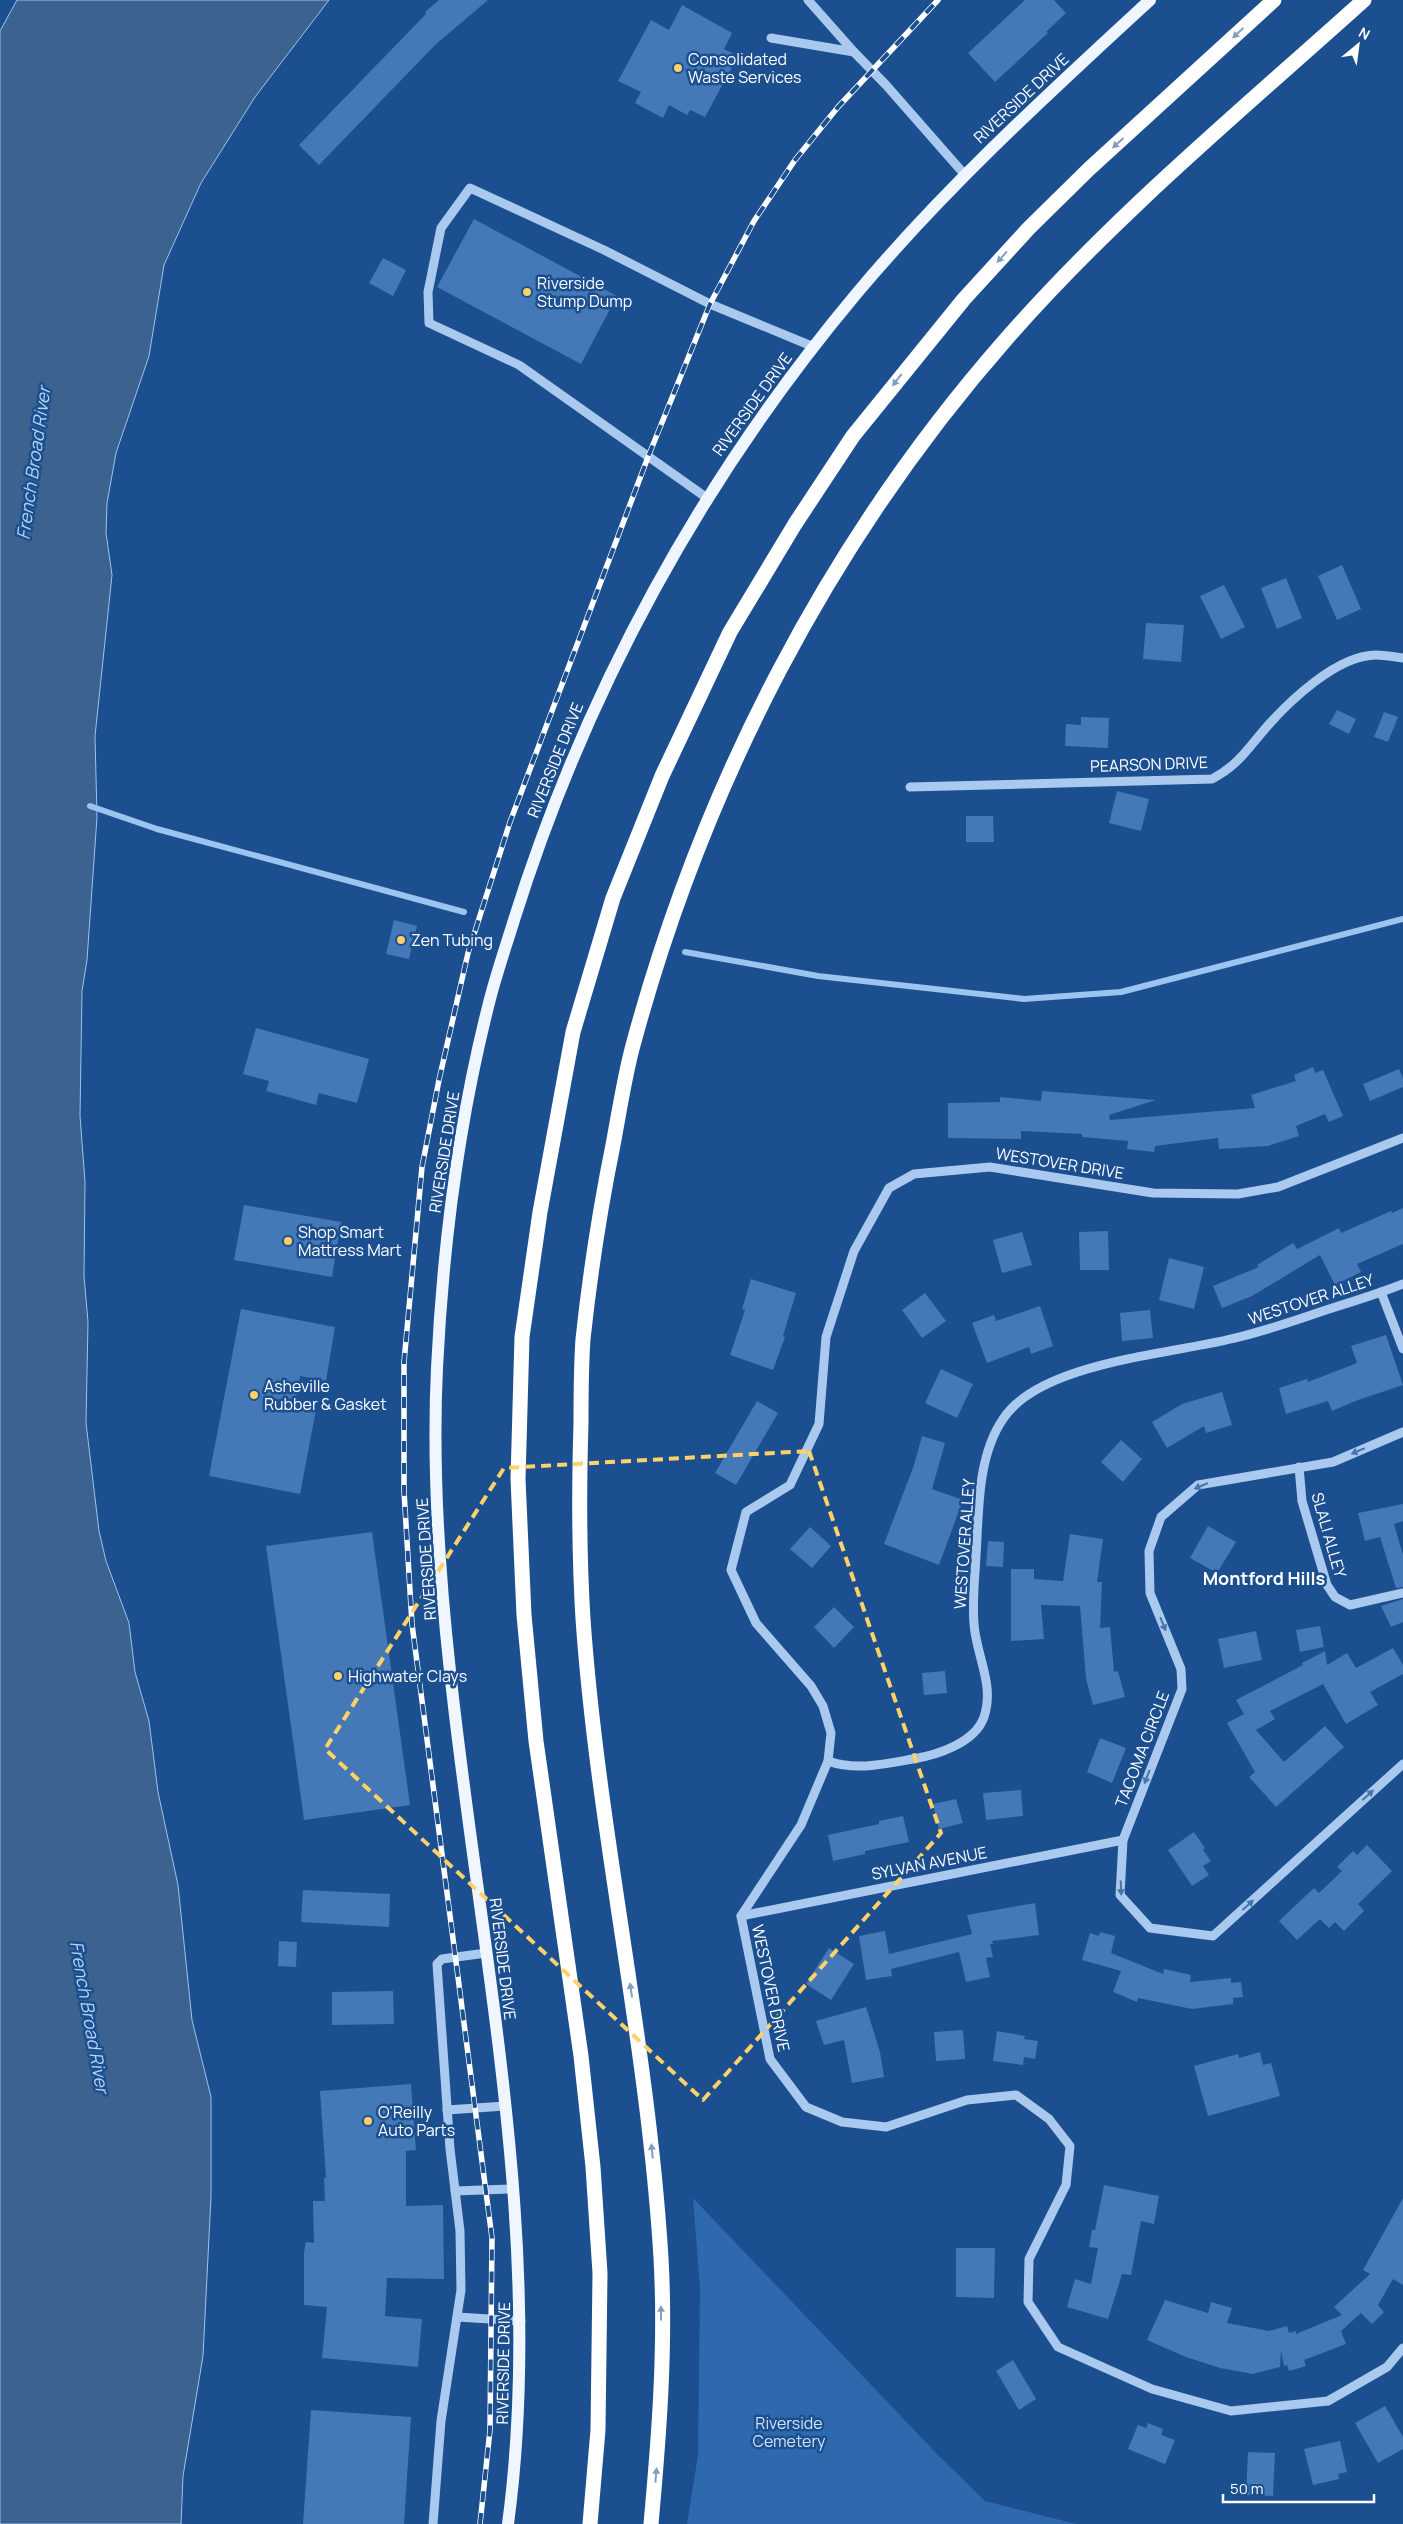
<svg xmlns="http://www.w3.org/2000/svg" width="1403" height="2524" viewBox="0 0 1403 2524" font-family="Manrope,sans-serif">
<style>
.green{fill:#2e69ad}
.water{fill:#3c6290;stroke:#9cc4f0}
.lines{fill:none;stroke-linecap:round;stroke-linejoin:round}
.stream{stroke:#9cc4f0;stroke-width:6}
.building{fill:#4478b7}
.minor{stroke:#a9c9ee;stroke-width:9}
.major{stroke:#f0f6ff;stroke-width:12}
.highway{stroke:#fff;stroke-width:15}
.rail-casing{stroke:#fff;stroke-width:5.5}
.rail{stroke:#1b4f8f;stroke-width:4;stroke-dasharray:11;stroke-linecap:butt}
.oneway{fill:#829ec1}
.oneway2{fill:#4674ac}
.marked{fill:none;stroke:#ffd166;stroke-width:4;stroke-dasharray:10 6;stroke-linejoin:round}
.poi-dot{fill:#ffd166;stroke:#1b4f8f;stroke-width:2}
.labels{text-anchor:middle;stroke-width:5;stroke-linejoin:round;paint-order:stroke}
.poi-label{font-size:16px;fill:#fff;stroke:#1b4f8f;text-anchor:start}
.street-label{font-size:16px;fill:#fff;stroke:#1b4f8f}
.park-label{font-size:16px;fill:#cfe3fa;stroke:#1b4f8f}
.water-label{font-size:18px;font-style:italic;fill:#b5d3f5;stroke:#1b4f8f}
.neighbourhood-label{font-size:18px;font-weight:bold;fill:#fff;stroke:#1b4f8f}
</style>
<rect width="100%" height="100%" fill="#1b4f8f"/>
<path class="green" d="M 693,2198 L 937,2454 L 985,2501 L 1076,2524 L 687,2524 L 698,2455 L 700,2289 Z"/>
<path class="water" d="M 17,0 L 329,0 L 255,97 L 201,183 L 164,265 L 149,356 L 116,453 L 107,503 L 106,533 L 112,575 L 95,736 L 97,817 L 87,960 L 82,991 L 80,1116 L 85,1182 L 84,1276 L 88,1322 L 86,1423 L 99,1531 L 106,1561 L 129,1623 L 135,1672 L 149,1721 L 158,1792 L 178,1885 L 192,2020 L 211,2097 L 211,2197 L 203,2356 L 183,2476 L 181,2524 L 0,2524 L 0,31 Z"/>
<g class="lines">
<g class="stream">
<path d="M 90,806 L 157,829 L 464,912"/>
<path d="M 685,952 L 818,976 L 1024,999 L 1121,992 L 1403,919"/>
</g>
</g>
<g class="building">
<path d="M 439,0 L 488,0 L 435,45 L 319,165 L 299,145 L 426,14 L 425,12 Z"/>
<path d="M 1025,0 L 1054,0 L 1066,13 L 1046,32 L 1048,33 L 995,82 L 968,53 Z"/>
<path d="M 682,5 L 732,33 L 724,49 L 738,56 L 705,117 L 690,110 L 687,115 L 669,105 L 663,118 L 635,103 L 641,92 L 618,81 L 651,20 L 669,30 Z"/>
<path d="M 474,219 L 617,296 L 581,364 L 437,287 Z"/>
<path d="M 383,258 L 406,270 L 393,296 L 369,283 Z"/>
<path d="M 1342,565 L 1361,609 L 1337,620 L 1318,576 Z"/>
<path d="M 1286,578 L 1302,618 L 1277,629 L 1261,588 Z"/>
<path d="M 1224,585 L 1245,627 L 1221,639 L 1200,596 Z"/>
<path d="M 1146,623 L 1184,625 L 1181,662 L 1143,659 Z"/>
<path d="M 1337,710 L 1356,719 L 1349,734 L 1329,724 Z"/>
<path d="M 1384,712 L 1398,717 L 1388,742 L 1374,737 Z"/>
<path d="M 1081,717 L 1109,718 L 1108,748 L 1065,746 L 1066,724 L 1081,725 Z"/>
<path d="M 1117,791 L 1149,799 L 1141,831 L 1109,823 Z"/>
<path d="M 966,816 L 993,816 L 994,842 L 966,842 Z"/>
<path d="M 394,920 L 417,926 L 409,959 L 386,954 Z"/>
<path d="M 256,1028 L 369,1059 L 357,1103 L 319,1093 L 316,1105 L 266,1091 L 269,1081 L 243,1074 Z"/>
<path d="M 1313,1067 L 1315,1073 L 1323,1070 L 1343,1116 L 1329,1122 L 1325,1114 L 1296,1126 L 1299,1136 L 1268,1146 L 1219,1149 L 1218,1138 L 1155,1146 L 1154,1152 L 1127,1149 L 1128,1141 L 1082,1137 L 1082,1134 L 1021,1131 L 1021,1139 L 948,1138 L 948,1103 L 1000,1102 L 1000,1097 L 1041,1101 L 1042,1091 L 1156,1100 L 1109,1115 L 1110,1120 L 1255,1108 L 1251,1095 L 1296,1081 L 1294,1075 Z"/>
<path d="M 1399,1069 L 1403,1079 L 1403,1087 L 1370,1101 L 1363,1084 Z"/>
<path d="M 244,1205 L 341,1222 L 332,1277 L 234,1260 Z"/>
<path d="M 1403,1208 L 1403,1244 L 1357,1264 L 1361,1272 L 1335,1285 L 1320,1255 L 1252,1296 L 1222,1308 L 1213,1286 L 1259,1267 L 1257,1265 L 1293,1243 L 1297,1249 L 1339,1228 L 1341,1233 L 1391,1211 L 1392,1213 Z"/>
<path d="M 1108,1231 L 1109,1270 L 1080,1270 L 1079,1232 Z"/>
<path d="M 1022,1232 L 1032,1265 L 1002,1273 L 993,1240 Z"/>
<path d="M 1169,1258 L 1204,1267 L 1194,1309 L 1159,1300 Z"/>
<path d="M 751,1279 L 796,1293 L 783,1336 L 785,1337 L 773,1370 L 730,1355 L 745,1310 L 742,1309 Z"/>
<path d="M 925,1293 L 946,1321 L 922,1338 L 902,1310 Z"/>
<path d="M 1040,1306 L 1053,1346 L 1031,1354 L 1029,1347 L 987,1363 L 972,1323 L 994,1315 L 996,1321 Z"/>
<path d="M 241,1309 L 335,1327 L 326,1381 L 300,1376 L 295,1407 L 316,1410 L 300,1494 L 209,1476 Z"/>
<path d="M 1150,1310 L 1153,1338 L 1122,1341 L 1120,1313 Z"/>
<path d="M 1386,1335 L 1403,1385 L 1358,1400 L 1332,1411 L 1328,1401 L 1286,1414 L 1279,1388 L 1307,1379 L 1308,1382 L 1357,1363 L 1351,1346 Z"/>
<path d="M 941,1369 L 973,1384 L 957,1418 L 925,1403 Z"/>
<path d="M 1222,1392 L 1232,1425 L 1206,1433 L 1204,1426 L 1167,1448 L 1152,1422 L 1182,1404 Z"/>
<path d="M 757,1401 L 778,1413 L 736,1485 L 715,1473 Z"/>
<path d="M 922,1436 L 945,1443 L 932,1489 L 963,1500 L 939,1565 L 884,1544 L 914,1465 Z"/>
<path d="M 1121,1440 L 1142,1459 L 1123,1482 L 1101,1462 Z"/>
<path d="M 1403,1504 L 1403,1521 L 1394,1524 L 1403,1555 L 1403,1587 L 1396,1588 L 1380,1537 L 1365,1541 L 1358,1513 Z"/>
<path d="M 1208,1526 L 1236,1542 L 1217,1573 L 1190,1558 Z"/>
<path d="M 810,1527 L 831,1546 L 812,1568 L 790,1549 Z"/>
<path d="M 372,1532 L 410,1805 L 304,1820 L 266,1546 Z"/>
<path d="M 1070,1534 L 1103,1539 L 1097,1582 L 1102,1582 L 1100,1628 L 1110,1627 L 1114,1672 L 1118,1671 L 1125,1697 L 1093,1705 L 1086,1679 L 1080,1606 L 1041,1605 L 1044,1639 L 1011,1641 L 1011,1569 L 1034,1569 L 1034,1579 L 1063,1581 Z"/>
<path d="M 988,1541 L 1004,1542 L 1003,1567 L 986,1566 Z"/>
<path d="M 1403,1599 L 1403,1622 L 1391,1627 L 1381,1606 Z"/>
<path d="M 834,1607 L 854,1627 L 834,1648 L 814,1627 Z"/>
<path d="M 1320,1626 L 1324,1647 L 1300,1652 L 1296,1630 Z"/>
<path d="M 1256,1631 L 1262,1660 L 1224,1668 L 1218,1639 Z"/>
<path d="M 1393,1648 L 1403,1665 L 1403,1674 L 1370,1692 L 1378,1705 L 1346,1724 L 1323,1684 L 1270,1711 L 1275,1719 L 1256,1730 L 1284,1762 L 1325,1726 L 1344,1747 L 1276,1807 L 1249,1777 L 1255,1772 L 1227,1723 L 1244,1714 L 1236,1700 L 1303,1665 L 1302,1663 L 1325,1651 L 1327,1665 L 1347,1653 L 1356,1668 Z"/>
<path d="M 945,1671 L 947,1693 L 924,1695 L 922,1673 Z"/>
<path d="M 1100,1738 L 1126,1748 L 1112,1783 L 1087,1772 Z"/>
<path d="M 1021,1790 L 1023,1816 L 986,1820 L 983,1793 Z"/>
<path d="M 956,1799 L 963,1823 L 939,1829 L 933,1804 Z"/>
<path d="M 903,1816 L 909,1842 L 865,1851 L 865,1854 L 833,1861 L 828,1835 L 879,1824 L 879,1821 Z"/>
<path d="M 1194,1832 L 1205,1848 L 1203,1850 L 1211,1861 L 1203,1866 L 1209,1875 L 1192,1886 L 1168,1850 Z"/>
<path d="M 1367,1845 L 1392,1871 L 1358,1904 L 1364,1911 L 1344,1931 L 1335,1922 L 1329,1928 L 1320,1919 L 1297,1940 L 1279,1921 L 1314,1888 L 1319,1893 L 1342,1871 L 1337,1867 L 1353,1851 L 1357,1855 Z"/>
<path d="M 303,1890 L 390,1894 L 389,1927 L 301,1922 Z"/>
<path d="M 1035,1903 L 1039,1935 L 992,1941 L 993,1944 L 990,1944 L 993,1957 L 986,1958 L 990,1977 L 966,1982 L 959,1952 L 891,1969 L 892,1976 L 866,1980 L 859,1936 L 885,1931 L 889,1954 L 972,1934 L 967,1915 Z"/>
<path d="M 1100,1932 L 1115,1936 L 1111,1953 L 1163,1974 L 1164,1969 L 1191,1975 L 1190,1982 L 1231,1978 L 1231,1983 L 1241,1982 L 1243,1997 L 1233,1998 L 1233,2004 L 1192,2009 L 1138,1998 L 1137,2002 L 1113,1992 L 1121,1971 L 1082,1960 L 1090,1933 L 1099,1936 Z"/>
<path d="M 279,1941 L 297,1942 L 296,1967 L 278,1966 Z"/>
<path d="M 829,1948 L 854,1964 L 831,2000 L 806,1984 Z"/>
<path d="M 393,1991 L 394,2024 L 332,2025 L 332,1992 Z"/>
<path d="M 866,2007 L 880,2052 L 884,2077 L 852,2083 L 844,2040 L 824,2045 L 816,2021 Z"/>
<path d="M 963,2030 L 965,2059 L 936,2061 L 934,2032 Z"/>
<path d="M 997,2031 L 1025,2036 L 1024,2039 L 1038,2041 L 1035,2059 L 1024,2057 L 1023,2065 L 993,2061 Z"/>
<path d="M 1260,2052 L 1263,2065 L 1271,2063 L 1280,2096 L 1208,2116 L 1194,2066 L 1238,2054 L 1239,2058 Z"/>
<path d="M 411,2084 L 416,2150 L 406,2151 L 406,2206 L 443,2205 L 444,2279 L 387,2278 L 385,2316 L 422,2319 L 418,2367 L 322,2358 L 327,2307 L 304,2305 L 304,2252 L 306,2242 L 314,2243 L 313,2201 L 325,2201 L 324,2178 L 326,2178 L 320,2091 Z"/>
<path d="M 1104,2185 L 1159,2196 L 1154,2224 L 1141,2221 L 1131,2275 L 1122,2274 L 1108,2319 L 1067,2307 L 1075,2279 L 1091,2284 L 1098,2248 L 1089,2247 L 1092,2230 L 1095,2230 Z"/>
<path d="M 1403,2198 L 1403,2285 L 1393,2279 L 1378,2305 L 1384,2312 L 1372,2324 L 1361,2313 L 1341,2331 L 1346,2344 L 1304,2360 L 1306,2366 L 1289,2371 L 1287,2365 L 1284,2366 L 1281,2351 L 1280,2367 L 1253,2374 L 1220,2368 L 1186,2357 L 1147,2340 L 1165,2300 L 1208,2313 L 1211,2302 L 1232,2308 L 1227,2323 L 1269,2331 L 1287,2326 L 1289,2333 L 1296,2331 L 1296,2334 L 1342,2315 L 1334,2307 L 1370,2274 L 1363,2270 Z"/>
<path d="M 956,2248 L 995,2248 L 994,2298 L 956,2297 Z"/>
<path d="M 1013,2360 L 1036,2399 L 1019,2410 L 996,2371 Z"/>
<path d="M 1385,2406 L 1403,2437 L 1403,2449 L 1378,2463 L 1355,2423 Z"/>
<path d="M 311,2410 L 411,2417 L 404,2524 L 303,2524 Z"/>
<path d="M 1148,2423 L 1163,2429 L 1161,2435 L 1175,2440 L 1165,2464 L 1128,2449 L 1138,2425 L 1146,2428 Z"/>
<path d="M 1340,2441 L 1347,2472 L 1338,2474 L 1339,2479 L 1313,2485 L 1304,2449 Z"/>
<path d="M 1248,2452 L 1275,2453 L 1273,2496 L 1246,2495 Z"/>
</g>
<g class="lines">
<g class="minor">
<path d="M 808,0 L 854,52"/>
<path d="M 771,38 L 854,52 L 886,85 L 965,175"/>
<path d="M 707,498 L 519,365 L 429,323 L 428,292 L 441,228 L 470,188 L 604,250 L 710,304 L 814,347"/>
<path d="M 910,787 L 1212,779 C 1237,766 1247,750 1264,730 C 1288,702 1337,655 1376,655 C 1385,655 1394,657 1403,658"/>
<path d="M 1403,1138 L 1278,1187 L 1238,1194 L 1153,1193 L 990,1167 L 914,1174 L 889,1188 L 854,1251 L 826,1337 L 819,1424 L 790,1485 L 746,1512 L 731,1570 L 756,1623 L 811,1686 L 823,1706 L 831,1733 L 828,1761 L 801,1825 L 741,1916 L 770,2059 L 806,2107 L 842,2122 L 886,2127 L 967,2100 L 1016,2095 L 1049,2119 L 1070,2146 L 1066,2185 L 1029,2259 L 1028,2302 L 1058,2347 L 1152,2389 L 1231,2411 L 1328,2401 L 1387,2367 L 1403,2348"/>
<path d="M 1381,1292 L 1403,1349"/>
<path d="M 1403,1432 L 1333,1462 L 1198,1485 L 1161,1517 L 1149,1551 L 1150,1593 L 1181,1669 L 1182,1689 L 1123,1840 L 1120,1895 L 1150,1928 L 1213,1936 L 1403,1764"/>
<path d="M 1299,1467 L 1302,1501 L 1327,1585 L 1335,1597 L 1350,1605 L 1403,1593"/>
<path d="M 828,1761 C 855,1771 885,1764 913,1759 C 937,1755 975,1743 984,1717 C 995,1685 976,1655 974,1624 C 972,1601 975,1578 976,1555 C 979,1511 977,1457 1003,1419 C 1041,1361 1176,1354 1239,1337 C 1268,1330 1297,1320 1326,1310 C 1352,1302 1378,1294 1403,1284"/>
<path d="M 741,1916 L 1123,1840"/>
<path d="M 447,2110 L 505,2106"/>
<path d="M 455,2191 L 512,2189"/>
<path d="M 457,2317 L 521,2321"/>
<path d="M 433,2524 L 441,2421 L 461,2290 L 460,2231 L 450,2149 L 437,1964 L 442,1959 L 486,1953"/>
</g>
<path class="major" d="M 508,2524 C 546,2240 480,1953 450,1671 C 439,1571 432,1469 437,1368 C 443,1244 459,1119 490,999 C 497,972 506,946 514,920 C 586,690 702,478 857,293 C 946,187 1048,94 1150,0"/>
<g class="highway">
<path d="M 590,2524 L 598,2430 L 600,2273 L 593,2167 L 581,2056 L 536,1741 L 524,1615 L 518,1479 L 522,1337 L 540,1212 L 573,1032 L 613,898 L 662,776 L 730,632 L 795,524 L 853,436 L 964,299 L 1029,228 L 1089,169 L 1274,0"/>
<path d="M 651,2524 C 659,2436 666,2347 661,2258 C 648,2043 598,1833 583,1619 C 579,1554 579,1488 581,1423 C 581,1395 581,1367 583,1339 C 590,1274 600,1209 613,1145 C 619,1113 624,1080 632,1049 C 702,787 829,540 1008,337 C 1116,214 1243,109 1364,0"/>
</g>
<g class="rail-casing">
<path id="rail" d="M 480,2524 L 490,2430 L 492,2238 L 412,1624 L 404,1491 L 404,1362 L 422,1167 L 439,1080 L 468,953 L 510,822 L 648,457 L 710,304 L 754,221 L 795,160 L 838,107 L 938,0"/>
</g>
<use href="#rail" class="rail"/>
</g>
<defs><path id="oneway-solid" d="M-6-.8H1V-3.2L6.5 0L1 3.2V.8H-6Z" transform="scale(1.25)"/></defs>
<g class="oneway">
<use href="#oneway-solid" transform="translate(1238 33) rotate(137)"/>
<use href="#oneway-solid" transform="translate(1118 143) rotate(138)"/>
<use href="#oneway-solid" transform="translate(1002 257) rotate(132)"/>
<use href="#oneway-solid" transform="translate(897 380) rotate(128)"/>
<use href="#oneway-solid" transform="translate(631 1990) rotate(-98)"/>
<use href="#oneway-solid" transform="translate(652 2151) rotate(-96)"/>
<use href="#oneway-solid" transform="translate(661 2313) rotate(-90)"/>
<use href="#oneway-solid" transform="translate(656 2475) rotate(-85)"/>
</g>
<g class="oneway2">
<use href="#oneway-solid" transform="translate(1358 1451) rotate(157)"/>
<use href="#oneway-solid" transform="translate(1201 1486) rotate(157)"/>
<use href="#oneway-solid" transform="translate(1163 1624) rotate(68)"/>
<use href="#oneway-solid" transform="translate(1147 1777) rotate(111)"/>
<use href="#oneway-solid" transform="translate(1368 1795) rotate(-42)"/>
<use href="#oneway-solid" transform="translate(1121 1888) rotate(88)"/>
<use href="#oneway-solid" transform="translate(1248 1905) rotate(-42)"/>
</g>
<path class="marked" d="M 809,1451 L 941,1833 L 703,2100 L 325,1749 L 504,1468 Z"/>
<g class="poi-dot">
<circle cx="678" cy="68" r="5"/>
<circle cx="527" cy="292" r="5"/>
<circle cx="401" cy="940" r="5"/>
<circle cx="288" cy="1241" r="5"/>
<circle cx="254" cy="1395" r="5"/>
<circle cx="338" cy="1676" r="5"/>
<circle cx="368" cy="2121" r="5"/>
</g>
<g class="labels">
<g class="poi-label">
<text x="688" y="65">Consolidated<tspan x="688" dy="18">Waste Services</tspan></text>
<text x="537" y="289">Riverside<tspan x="537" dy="18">Stump Dump</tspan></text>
<text x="411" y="946">Zen Tubing</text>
<text x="298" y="1238">Shop Smart<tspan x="298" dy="18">Mattress Mart</tspan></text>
<text x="264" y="1392">Asheville<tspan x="264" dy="18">Rubber &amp; Gasket</tspan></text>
<text x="348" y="1682">Highwater Clays</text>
<text x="378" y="2118">O'Reilly<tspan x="378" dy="18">Auto Parts</tspan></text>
</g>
<g class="street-label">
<text transform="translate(1021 98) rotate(-43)" y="6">RIVERSIDE DRIVE</text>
<text transform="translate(752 404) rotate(-54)" y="6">RIVERSIDE DRIVE</text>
<text transform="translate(555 760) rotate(-68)" y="6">RIVERSIDE DRIVE</text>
<text transform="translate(1149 764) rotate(-2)" y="6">PEARSON DRIVE</text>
<text transform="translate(444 1152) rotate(-81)" y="6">RIVERSIDE DRIVE</text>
<text transform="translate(1060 1163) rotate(9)" y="6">WESTOVER DRIVE</text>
<text transform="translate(1311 1299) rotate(-18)" y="6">WESTOVER ALLEY</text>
<text transform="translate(1329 1535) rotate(74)" y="6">SLALI ALLEY</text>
<text transform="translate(964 1544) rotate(-86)" y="6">WESTOVER ALLEY</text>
<text transform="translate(426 1559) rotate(-94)" y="6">RIVERSIDE DRIVE</text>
<text transform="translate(1142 1749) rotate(-69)" y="6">TACOMA CIRCLE</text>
<text transform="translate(929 1863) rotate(-11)" y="6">SYLVAN AVENUE</text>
<text transform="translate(503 1959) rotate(83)" y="6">RIVERSIDE DRIVE</text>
<text transform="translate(771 1988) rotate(78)" y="6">WESTOVER DRIVE</text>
<text transform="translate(503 2363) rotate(-89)" y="6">RIVERSIDE DRIVE</text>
</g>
<g class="park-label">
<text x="789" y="2429">Riverside<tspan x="789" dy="18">Cemetery</tspan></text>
</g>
<g class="water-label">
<text transform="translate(34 463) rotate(-82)" y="6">French Broad River</text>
<text transform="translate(89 2017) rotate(80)" y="6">French Broad River</text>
</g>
<g class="neighbourhood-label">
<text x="1264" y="1585">Montford Hills</text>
</g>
</g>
<g transform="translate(1358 45) rotate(29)" stroke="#1b4f8f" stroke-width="4" paint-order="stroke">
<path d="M0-4L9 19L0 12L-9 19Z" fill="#ffffff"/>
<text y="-8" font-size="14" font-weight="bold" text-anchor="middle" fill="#ffffff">N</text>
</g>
<path d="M1223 2494v8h151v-8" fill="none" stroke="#ffffff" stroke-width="2.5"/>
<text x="1230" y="2494" font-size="15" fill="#ffffff" stroke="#1b4f8f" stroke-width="4" paint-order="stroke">50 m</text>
</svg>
